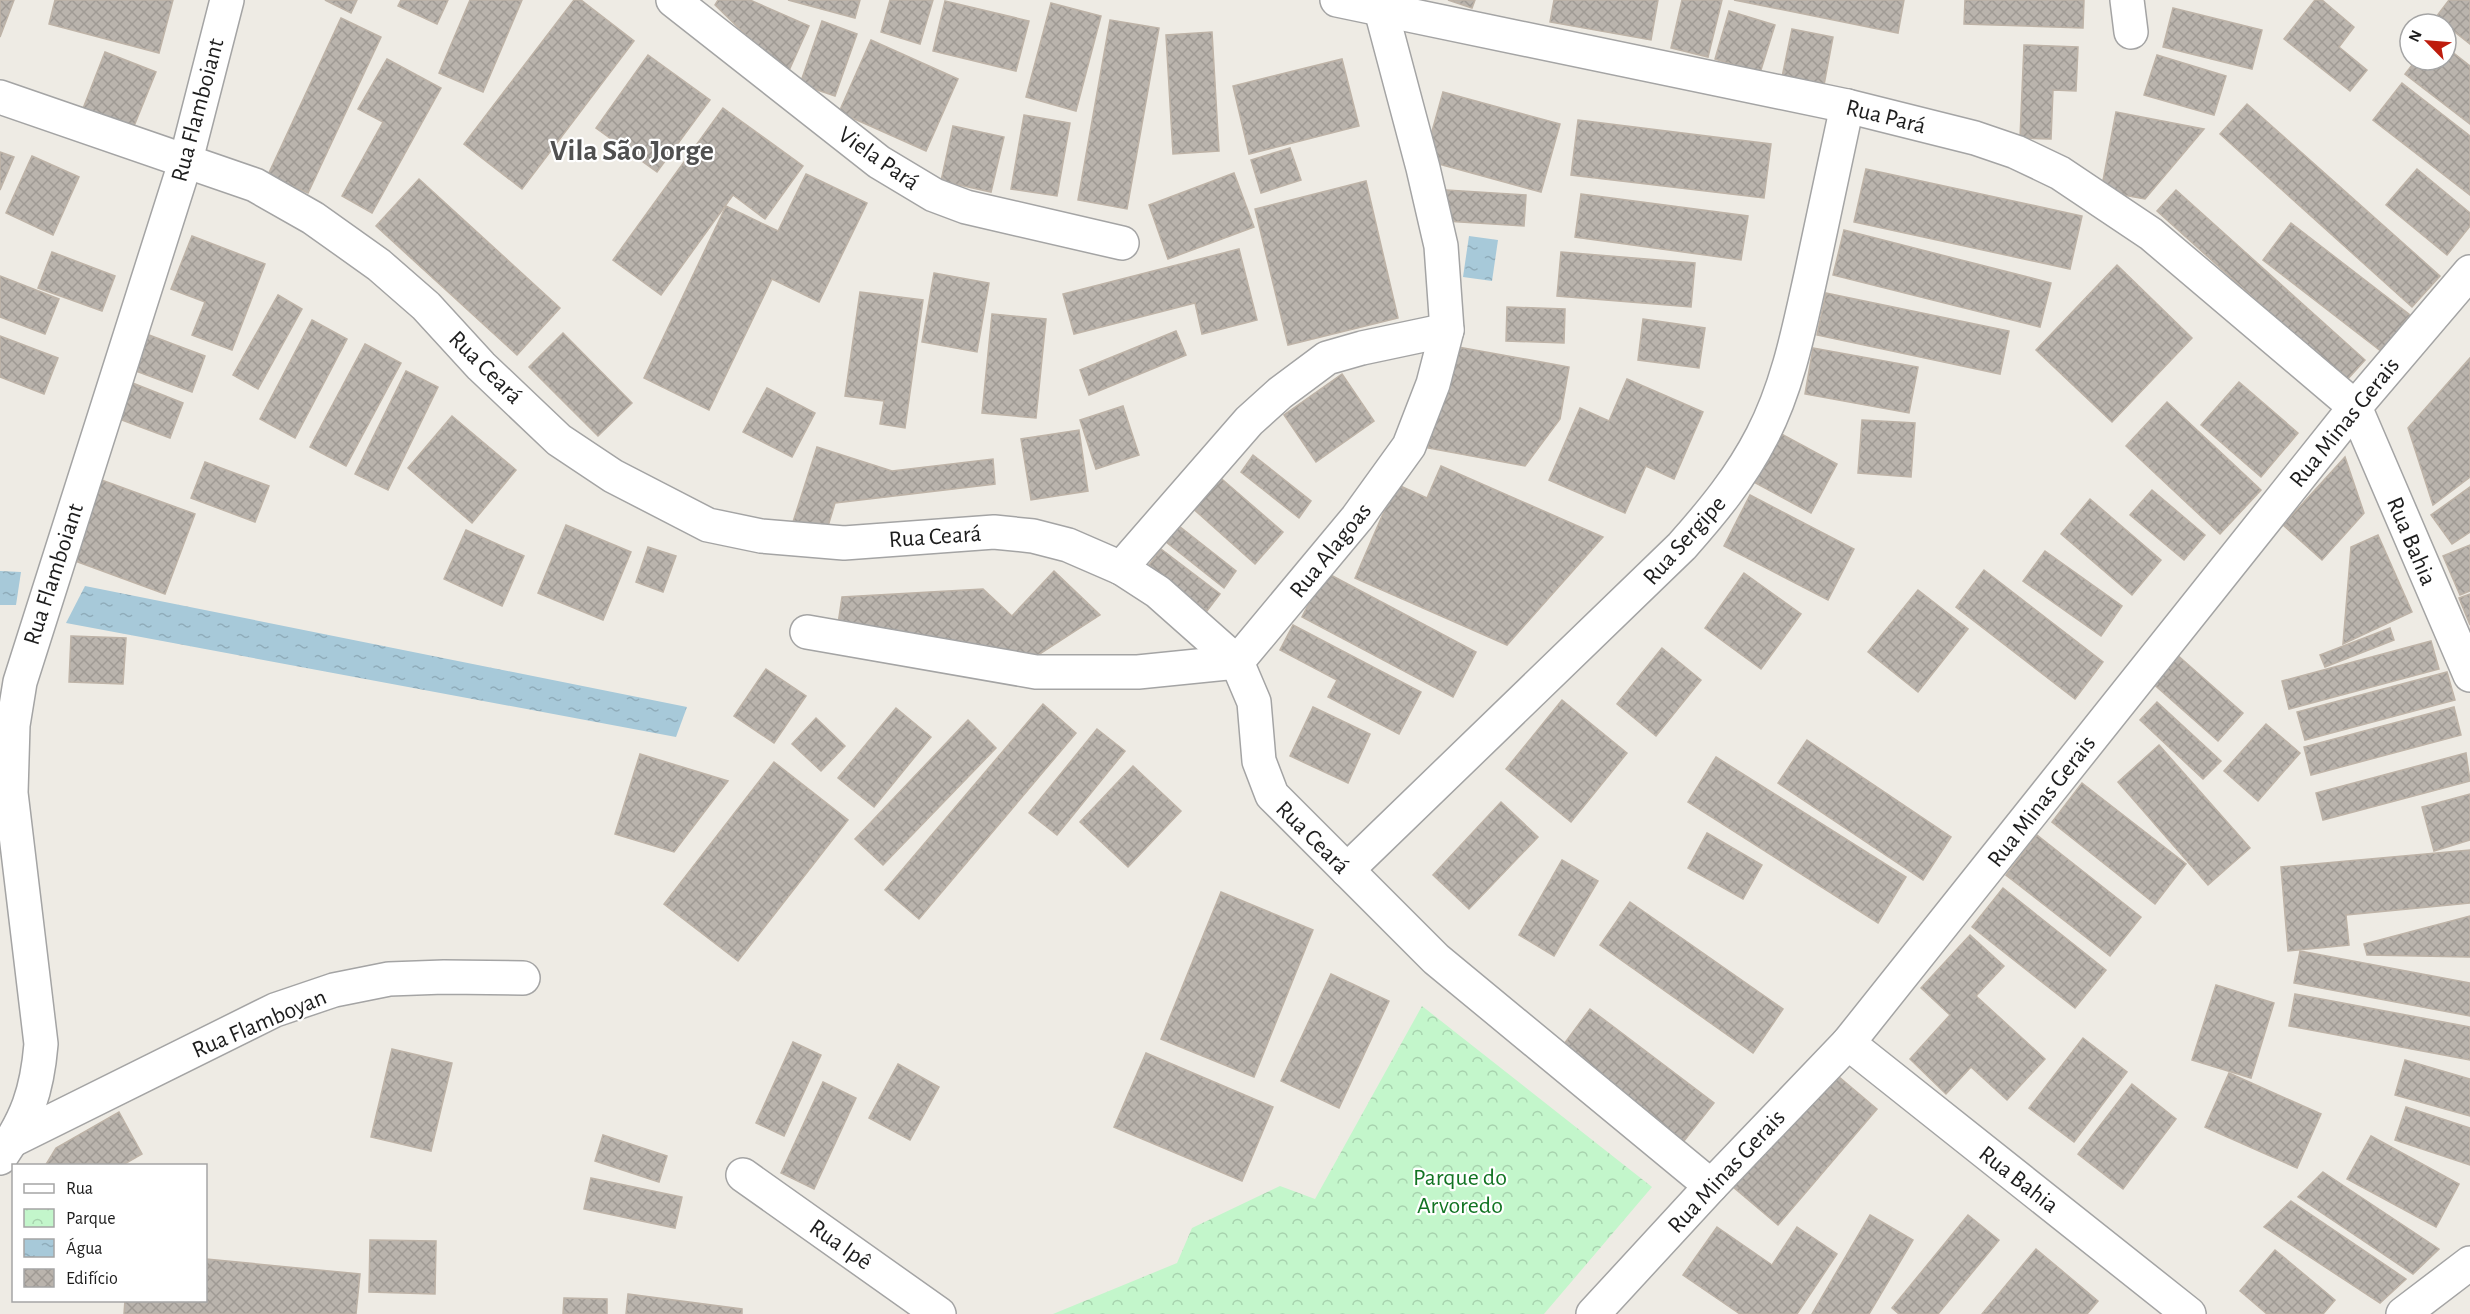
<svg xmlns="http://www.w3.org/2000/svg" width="2470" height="1314" viewBox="0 0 2470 1314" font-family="'Alegreya Sans',sans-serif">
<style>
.park{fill:url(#park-crowns)}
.water{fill:url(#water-ripples)}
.building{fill:url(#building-cross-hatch);stroke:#beb3a7;stroke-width:1.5}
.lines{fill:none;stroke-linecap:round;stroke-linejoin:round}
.minor-casing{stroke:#a4a4a4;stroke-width:36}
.minor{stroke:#fff;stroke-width:33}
.labels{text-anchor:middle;stroke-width:4.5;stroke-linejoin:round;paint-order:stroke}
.street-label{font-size:24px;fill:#1d1d1d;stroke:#fff}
.park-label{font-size:24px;fill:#127423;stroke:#fff}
.district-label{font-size:30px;font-weight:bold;fill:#505050;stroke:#fff}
</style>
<defs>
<pattern id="park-crowns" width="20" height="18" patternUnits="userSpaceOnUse" patternTransform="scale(1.5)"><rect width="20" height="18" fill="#c3f6cb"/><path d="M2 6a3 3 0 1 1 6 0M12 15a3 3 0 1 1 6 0" fill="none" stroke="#a7d2ae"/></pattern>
<pattern id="water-ripples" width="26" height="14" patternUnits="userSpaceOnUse" patternTransform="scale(1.5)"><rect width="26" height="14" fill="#a7c9d9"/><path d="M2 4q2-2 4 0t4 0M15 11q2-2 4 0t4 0" fill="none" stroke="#8facba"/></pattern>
<pattern id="building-cross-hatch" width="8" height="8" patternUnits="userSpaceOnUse" patternTransform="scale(1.5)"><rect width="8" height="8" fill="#bab4ad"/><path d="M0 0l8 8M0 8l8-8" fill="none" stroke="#9f9a94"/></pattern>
</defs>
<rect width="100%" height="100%" fill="#eeebe4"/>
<path class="park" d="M 1422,1006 L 1652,1187 L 1544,1314 L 1053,1314 L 1177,1263 L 1192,1228 L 1280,1186 L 1315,1199 Z"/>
<g class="water">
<path d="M 1469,236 L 1498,240 L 1492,281 L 1463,277 Z"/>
<path d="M 0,571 L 21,572 L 16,605 L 0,605 Z"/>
<path d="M 85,586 L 687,707 L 676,737 L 66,623 Z"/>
</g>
<g class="building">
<path d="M 0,0 L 14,0 L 0,37 Z"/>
<path d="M 55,0 L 173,0 L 159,53 L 49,24 Z"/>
<path d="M 325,0 L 357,0 L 351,13 Z"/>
<path d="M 401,0 L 448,0 L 437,24 L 398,6 Z"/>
<path d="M 470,0 L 522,0 L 483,92 L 439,73 Z"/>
<path d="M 574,0 L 581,0 L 634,41 L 522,189 L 464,144 Z"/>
<path d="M 718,0 L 750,0 L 809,26 L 787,75 L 715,5 Z"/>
<path d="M 788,0 L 860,0 L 855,18 Z"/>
<path d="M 890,0 L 933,0 L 920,44 L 881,32 Z"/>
<path d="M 1448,0 L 1475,0 L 1472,8 Z"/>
<path d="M 1554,0 L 1658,0 L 1651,40 L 1550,22 Z"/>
<path d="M 1682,0 L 1722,0 L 1708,57 L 1671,48 Z"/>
<path d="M 1734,0 L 1904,0 L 1898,33 Z"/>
<path d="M 1965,0 L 2084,0 L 2083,28 L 1964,24 Z"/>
<path d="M 2315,0 L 2322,0 L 2354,27 L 2339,47 L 2367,70 L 2350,91 L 2284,39 Z"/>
<path d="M 2449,0 L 2470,0 L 2470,44 L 2436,17 Z"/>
<path d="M 945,1 L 1029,21 L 1016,71 L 933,51 Z"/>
<path d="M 1051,3 L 1101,16 L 1076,111 L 1026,97 Z"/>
<path d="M 2173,8 L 2262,30 L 2252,69 L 2163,47 Z"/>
<path d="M 1729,11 L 1775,25 L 1760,73 L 1715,59 Z"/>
<path d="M 341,18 L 381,37 L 308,193 L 268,175 Z"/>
<path d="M 1110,20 L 1159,28 L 1127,209 L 1078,200 Z"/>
<path d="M 822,21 L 857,34 L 835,96 L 800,84 Z"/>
<path d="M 1792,29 L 1833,37 L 1824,85 L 1782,77 Z"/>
<path d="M 1212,32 L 1219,151 L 1173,154 L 1166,35 Z"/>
<path d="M 871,40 L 958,79 L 926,151 L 839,112 Z"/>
<path d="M 2024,45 L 2078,47 L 2076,91 L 2053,90 L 2051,139 L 2020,138 Z"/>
<path d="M 2446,47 L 2470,66 L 2470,124 L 2405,74 L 2416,60 L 2446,60 Z"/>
<path d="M 105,52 L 156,72 L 132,131 L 82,111 Z"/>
<path d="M 648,55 L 710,100 L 657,172 L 596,128 Z"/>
<path d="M 2157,55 L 2226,76 L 2214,115 L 2144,95 Z"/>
<path d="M 387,59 L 441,88 L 372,213 L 342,196 L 383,122 L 358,109 Z"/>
<path d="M 1342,59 L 1359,126 L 1249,154 L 1233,86 Z"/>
<path d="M 2402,83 L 2470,136 L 2470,195 L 2373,120 Z"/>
<path d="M 1443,92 L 1560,124 L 1541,192 L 1424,160 Z"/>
<path d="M 2247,104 L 2440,276 L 2412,307 L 2220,134 Z"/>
<path d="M 723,108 L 803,166 L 765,219 L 733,195 L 661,295 L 613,260 Z"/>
<path d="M 2116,112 L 2204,129 L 2145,199 L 2101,191 Z"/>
<path d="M 1024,115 L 1070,123 L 1057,196 L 1011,189 Z"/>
<path d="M 1578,120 L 1771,144 L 1764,198 L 1571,175 Z"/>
<path d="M 953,126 L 1004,137 L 991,192 L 941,181 Z"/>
<path d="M 1290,148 L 1301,180 L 1261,193 L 1251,160 Z"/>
<path d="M 0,152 L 14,157 L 0,190 Z"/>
<path d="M 32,156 L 79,177 L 53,235 L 6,213 Z"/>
<path d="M 1866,169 L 2082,216 L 2070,269 L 1854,222 Z"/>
<path d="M 2417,169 L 2470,213 L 2470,226 L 2447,255 L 2386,205 Z"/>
<path d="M 1234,173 L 1254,227 L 1168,259 L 1149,205 Z"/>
<path d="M 806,174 L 867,203 L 819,302 L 772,279 L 709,410 L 644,378 L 726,206 L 778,231 Z"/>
<path d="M 419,179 L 560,308 L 517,355 L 376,226 Z"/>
<path d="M 1366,181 L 1398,318 L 1288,345 L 1255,209 Z"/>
<path d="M 1446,190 L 1526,195 L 1524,226 L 1445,221 Z"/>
<path d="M 2176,190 L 2365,360 L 2346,381 L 2157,211 Z"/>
<path d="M 1581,194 L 1748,216 L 1741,260 L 1575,237 Z"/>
<path d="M 2291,223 L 2410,315 L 2382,352 L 2263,260 Z"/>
<path d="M 1844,230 L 2051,283 L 2040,327 L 1833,275 Z"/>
<path d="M 192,236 L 265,264 L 232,350 L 192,335 L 205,302 L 171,289 Z"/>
<path d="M 1239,249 L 1257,320 L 1202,334 L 1195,303 L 1074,334 L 1063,294 Z"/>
<path d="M 52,252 L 115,276 L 102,311 L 38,288 Z"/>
<path d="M 1561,252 L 1695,263 L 1691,307 L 1557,296 Z"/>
<path d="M 2117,265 L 2192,338 L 2112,422 L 2036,350 Z"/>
<path d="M 934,273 L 989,283 L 977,352 L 922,342 Z"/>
<path d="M 0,276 L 59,299 L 45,334 L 0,317 Z"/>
<path d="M 860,292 L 923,300 L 905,428 L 880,424 L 884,401 L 845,396 Z"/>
<path d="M 1826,293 L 2009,331 L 2000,374 L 1817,335 Z"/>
<path d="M 278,295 L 302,309 L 258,389 L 233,375 Z"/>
<path d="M 1507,307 L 1565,309 L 1564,343 L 1506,341 Z"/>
<path d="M 992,314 L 1046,319 L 1036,418 L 982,413 Z"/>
<path d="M 1643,319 L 1705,328 L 1699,368 L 1638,360 Z"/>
<path d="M 312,320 L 347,339 L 295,438 L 260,419 Z"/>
<path d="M 1176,331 L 1186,355 L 1089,395 L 1080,370 Z"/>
<path d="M 141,332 L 205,356 L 192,392 L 128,368 Z"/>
<path d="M 563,333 L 632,403 L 598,436 L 529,367 Z"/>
<path d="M 0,336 L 58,358 L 44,394 L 0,377 Z"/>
<path d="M 365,344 L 401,363 L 346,466 L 310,447 Z"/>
<path d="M 1447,345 L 1569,367 L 1560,419 L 1525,466 L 1428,448 Z"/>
<path d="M 1813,348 L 1918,367 L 1909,413 L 1805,394 Z"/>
<path d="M 2470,358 L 2470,477 L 2433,505 L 2408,428 Z"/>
<path d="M 406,371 L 438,387 L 388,490 L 355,474 Z"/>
<path d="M 1342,374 L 1374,421 L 1316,462 L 1284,415 Z"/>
<path d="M 120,378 L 183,403 L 170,438 L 106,414 Z"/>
<path d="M 1627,379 L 1703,412 L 1674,479 L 1646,466 L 1625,513 L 1549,480 L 1580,408 L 1609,421 Z"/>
<path d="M 2239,382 L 2298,433 L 2261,477 L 2201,425 Z"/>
<path d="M 767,388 L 815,413 L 792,457 L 743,432 Z"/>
<path d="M 2167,402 L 2261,490 L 2220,534 L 2126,446 Z"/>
<path d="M 1123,406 L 1139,455 L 1096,469 L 1080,420 Z"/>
<path d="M 452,416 L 516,470 L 472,523 L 408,468 Z"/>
<path d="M 1862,420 L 1915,423 L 1911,477 L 1858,473 Z"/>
<path d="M 1079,430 L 1088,491 L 1031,500 L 1021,439 Z"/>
<path d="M 1776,431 L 1837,464 L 1811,513 L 1750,480 Z"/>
<path d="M 817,447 L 892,471 L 993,459 L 995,484 L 835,503 L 825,536 L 792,525 Z"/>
<path d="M 1253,455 L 1311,501 L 1299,518 L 1241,472 Z"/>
<path d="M 2345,457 L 2364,513 L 2322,560 L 2283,525 Z"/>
<path d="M 205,462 L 269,486 L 255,522 L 191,498 Z"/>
<path d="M 1441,466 L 1603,537 L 1507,645 L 1355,578 L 1396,484 L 1427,498 Z"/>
<path d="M 1216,474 L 1283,532 L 1255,564 L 1189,505 Z"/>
<path d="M 96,478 L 195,514 L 165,594 L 67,558 Z"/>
<path d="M 2470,487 L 2470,532 L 2452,544 L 2431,515 Z"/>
<path d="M 2152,490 L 2205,535 L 2184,560 L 2130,515 Z"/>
<path d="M 1750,495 L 1854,549 L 1828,600 L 1724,546 Z"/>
<path d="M 2090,499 L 2161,560 L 2132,595 L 2061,534 Z"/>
<path d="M 566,525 L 631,552 L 603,620 L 538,593 Z"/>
<path d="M 1179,526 L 1236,571 L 1224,588 L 1166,542 Z"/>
<path d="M 466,530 L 524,556 L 502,606 L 444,579 Z"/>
<path d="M 2378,535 L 2412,612 L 2343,644 L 2351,547 Z"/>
<path d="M 2470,545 L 2470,591 L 2460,595 L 2443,556 Z"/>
<path d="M 648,547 L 676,556 L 663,592 L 636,582 Z"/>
<path d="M 1161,549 L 1220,594 L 1207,611 L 1149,565 Z"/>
<path d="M 2045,551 L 2122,606 L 2101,636 L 2023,581 Z"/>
<path d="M 1984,570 L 2103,662 L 2075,699 L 1956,607 Z"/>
<path d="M 1054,571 L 1100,615 L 1032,659 L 838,624 L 842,597 L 983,589 L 1012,616 Z"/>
<path d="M 1325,572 L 1476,652 L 1453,697 L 1302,617 Z"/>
<path d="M 1744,573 L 1801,614 L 1761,669 L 1705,628 Z"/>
<path d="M 1918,590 L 1968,629 L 1918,692 L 1868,652 Z"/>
<path d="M 2470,594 L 2470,625 L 2459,598 Z"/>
<path d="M 1293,625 L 1421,692 L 1399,734 L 1328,697 L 1337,680 L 1280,650 Z"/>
<path d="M 2390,628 L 2394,640 L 2325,667 L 2320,655 Z"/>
<path d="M 71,636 L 126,638 L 123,684 L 69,682 Z"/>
<path d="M 2431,641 L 2439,669 L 2289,709 L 2282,681 Z"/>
<path d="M 1662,648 L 1701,680 L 1656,736 L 1617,704 Z"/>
<path d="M 2175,653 L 2243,713 L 2218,741 L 2150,681 Z"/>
<path d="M 766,669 L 806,696 L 774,743 L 734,716 Z"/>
<path d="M 2447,672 L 2455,700 L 2305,740 L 2297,712 Z"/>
<path d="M 1562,700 L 1627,753 L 1571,822 L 1506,769 Z"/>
<path d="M 2157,702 L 2221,761 L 2203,779 L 2140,720 Z"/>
<path d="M 1043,704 L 1076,733 L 919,919 L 885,890 Z"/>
<path d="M 1313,707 L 1370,734 L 1348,783 L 1290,756 Z"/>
<path d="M 2454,707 L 2461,735 L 2311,775 L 2304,747 Z"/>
<path d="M 896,708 L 931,737 L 874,807 L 838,778 Z"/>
<path d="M 816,718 L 845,746 L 821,771 L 792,744 Z"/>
<path d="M 968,720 L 996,748 L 883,865 L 855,839 Z"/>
<path d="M 2266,724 L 2300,753 L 2258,801 L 2224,771 Z"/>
<path d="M 1097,729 L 1125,751 L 1057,835 L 1029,813 Z"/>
<path d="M 1807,740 L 1951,837 L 1923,880 L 1778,783 Z"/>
<path d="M 2159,745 L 2250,848 L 2208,885 L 2118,782 Z"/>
<path d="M 2466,753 L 2470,781 L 2323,820 L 2316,793 Z"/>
<path d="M 640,754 L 728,781 L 674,852 L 615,834 Z"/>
<path d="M 1716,757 L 1906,877 L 1878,923 L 1688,802 Z"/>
<path d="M 774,762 L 848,820 L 738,961 L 664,904 Z"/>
<path d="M 1133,766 L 1181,811 L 1128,867 L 1080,822 Z"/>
<path d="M 2082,783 L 2186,864 L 2155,904 L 2052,822 Z"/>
<path d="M 2470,794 L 2470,840 L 2434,851 L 2422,807 Z"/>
<path d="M 1501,802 L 1538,837 L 1469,909 L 1433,875 Z"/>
<path d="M 1707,833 L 1762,865 L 1743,899 L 1688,868 Z"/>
<path d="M 2037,835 L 2141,917 L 2110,956 L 2006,875 Z"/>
<path d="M 2470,850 L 2470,903 L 2346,915 L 2349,945 L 2288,951 L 2281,867 Z"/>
<path d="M 1562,860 L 1598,881 L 1554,956 L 1519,935 Z"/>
<path d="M 2003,888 L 2106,970 L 2075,1008 L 1972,927 Z"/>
<path d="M 1221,892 L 1313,930 L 1254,1077 L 1161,1039 Z"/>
<path d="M 1630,902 L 1783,1009 L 1753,1053 L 1600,945 Z"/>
<path d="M 2470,916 L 2470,957 L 2367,955 L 2364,944 Z"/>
<path d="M 1970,935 L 2004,966 L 1976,996 L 2045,1059 L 2007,1100 L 1971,1067 L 1946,1094 L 1910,1059 L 1950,1015 L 1921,988 Z"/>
<path d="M 2300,951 L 2470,983 L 2470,1016 L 2294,983 Z"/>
<path d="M 1331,974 L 1389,1001 L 1339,1108 L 1281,1081 Z"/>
<path d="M 2216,985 L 2274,1003 L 2251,1078 L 2192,1060 Z"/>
<path d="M 2295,994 L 2470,1027 L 2470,1060 L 2289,1026 Z"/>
<path d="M 1590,1009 L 1714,1103 L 1684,1141 L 1561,1048 Z"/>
<path d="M 2083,1038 L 2127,1072 L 2074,1142 L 2029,1108 Z"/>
<path d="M 793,1042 L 821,1055 L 784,1136 L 756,1123 Z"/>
<path d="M 392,1049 L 452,1063 L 431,1151 L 371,1137 Z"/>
<path d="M 1146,1053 L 1273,1107 L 1242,1181 L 1114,1127 Z"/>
<path d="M 2405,1060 L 2470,1079 L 2470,1116 L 2395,1095 Z"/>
<path d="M 898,1064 L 939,1087 L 910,1140 L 869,1118 Z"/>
<path d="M 1832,1071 L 1877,1109 L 1778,1225 L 1733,1187 Z"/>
<path d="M 2229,1073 L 2321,1114 L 2297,1168 L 2205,1127 Z"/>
<path d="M 823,1082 L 856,1098 L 814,1189 L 781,1173 Z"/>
<path d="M 2132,1084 L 2176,1119 L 2123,1189 L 2078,1154 Z"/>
<path d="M 2406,1107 L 2470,1128 L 2470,1165 L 2395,1140 Z"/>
<path d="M 119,1112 L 142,1154 L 121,1166 L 45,1166 L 56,1148 Z"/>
<path d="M 603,1135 L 667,1156 L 659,1182 L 595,1161 Z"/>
<path d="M 2371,1136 L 2459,1184 L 2436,1227 L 2347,1179 Z"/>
<path d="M 2323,1172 L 2439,1249 L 2413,1274 L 2298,1197 Z"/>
<path d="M 591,1178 L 682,1197 L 675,1228 L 584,1209 Z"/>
<path d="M 2291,1201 L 2406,1279 L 2380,1303 L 2264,1227 Z"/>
<path d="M 1870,1215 L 1913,1240 L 1869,1314 L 1812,1314 Z"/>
<path d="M 1968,1215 L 1999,1240 L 1938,1314 L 1899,1314 L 1892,1308 Z"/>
<path d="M 1717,1227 L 1772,1265 L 1797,1227 L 1837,1254 L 1797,1314 L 1740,1314 L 1683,1275 Z"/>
<path d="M 370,1240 L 436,1241 L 435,1294 L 369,1292 Z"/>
<path d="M 2036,1249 L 2098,1301 L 2087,1314 L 1982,1314 Z"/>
<path d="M 2275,1250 L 2335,1300 L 2323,1314 L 2267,1314 L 2240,1291 Z"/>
<path d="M 206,1259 L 360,1274 L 356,1314 L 124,1314 L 125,1300 L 206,1300 Z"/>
<path d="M 628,1294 L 742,1309 L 742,1314 L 626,1314 Z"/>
<path d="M 564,1298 L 607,1299 L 607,1314 L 563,1314 Z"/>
</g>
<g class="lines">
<g class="minor-casing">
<g id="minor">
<path d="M 673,0 L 879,162 L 934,195 L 966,207 L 1122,243"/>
<path d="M 1337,0 L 1847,106 L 1975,138 L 2016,152 L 2060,173 L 2151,234 L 2355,407 L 2470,675"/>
<path d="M 2127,0 L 2131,32"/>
<path d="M 0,97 L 255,185 L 313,218 L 379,265 L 426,306 L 481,366 L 559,440 L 613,476 L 708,525 L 761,536 L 844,543 L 994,532 L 1033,536 L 1068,545 L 1121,568 L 1158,592 L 1237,662 L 1254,702 L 1259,761 L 1272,795 L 1436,959 L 1711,1186"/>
<path d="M 1121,568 L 1249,421 L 1280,393 L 1327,358 L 1362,348 L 1447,330"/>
<path d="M 807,632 L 1036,672 L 1138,672 L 1237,662 L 1357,518 L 1409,446 L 1433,384 L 1447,330 L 1441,246 L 1423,168 L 1381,10"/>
<path d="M 1347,870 L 1682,546 C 1713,511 1741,477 1762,436 C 1788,386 1799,329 1811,275 C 1823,218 1835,162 1847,106"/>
<path d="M 1848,1043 L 2189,1314"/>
<path d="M 13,1140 L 275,1010 L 334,990 L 389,979 L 444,977 L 523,978"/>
<path d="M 0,1158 C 27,1119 37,1092 41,1044 L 11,793 L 13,725 L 20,682 L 186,160 L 227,0"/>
<path d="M 743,1175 L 939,1314"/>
<path d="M 1593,1314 L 1711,1186 L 1848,1043 L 2355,407 L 2470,272"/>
<path d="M 2403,1314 L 2470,1263"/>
</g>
</g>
<use href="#minor" class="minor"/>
</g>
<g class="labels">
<g class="street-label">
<text transform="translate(197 110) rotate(-75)" y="8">Rua Flamboiant</text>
<text transform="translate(1886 116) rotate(14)" y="8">Rua Pará</text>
<text transform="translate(879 158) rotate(35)" y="8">Viela Pará</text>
<text transform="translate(486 367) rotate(45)" y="8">Rua Ceará</text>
<text transform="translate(2344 422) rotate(-51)" y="8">Rua Minas Gerais</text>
<text transform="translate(935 536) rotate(-4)" y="8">Rua Ceará</text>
<text transform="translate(1684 540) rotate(-48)" y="8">Rua Sergipe</text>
<text transform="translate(2412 541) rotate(67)" y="8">Rua Bahia</text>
<text transform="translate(1330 550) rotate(-51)" y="8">Rua Alagoas</text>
<text transform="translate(53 574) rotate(-72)" y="8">Rua Flamboiant</text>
<text transform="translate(2041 801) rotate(-52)" y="8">Rua Minas Gerais</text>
<text transform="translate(1313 837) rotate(45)" y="8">Rua Ceará</text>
<text transform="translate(259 1023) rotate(-23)" y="8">Rua Flamboyan</text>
<text transform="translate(1726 1171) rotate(-47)" y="8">Rua Minas Gerais</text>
<text transform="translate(2019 1179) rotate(38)" y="8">Rua Bahia</text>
<text transform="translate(841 1244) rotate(35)" y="8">Rua Ipê</text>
</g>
<g class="park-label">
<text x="1460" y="1185">Parque do<tspan x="1460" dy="28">Arvoredo</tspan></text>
</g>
<g class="district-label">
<text x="632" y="160">Vila São Jorge</text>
</g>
</g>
<rect x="12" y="1164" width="195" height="138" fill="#ffffff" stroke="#a5a5a5" stroke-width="1.5"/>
<rect x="24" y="1184" width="30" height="9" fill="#ffffff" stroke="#a5a5a5" stroke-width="1.5"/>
<text x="66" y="1194" font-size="18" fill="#1d1d1d">Rua</text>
<rect x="24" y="1209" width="30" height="18" fill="url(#park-crowns)" stroke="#a5a5a5" stroke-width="1.5"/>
<text x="66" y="1224" font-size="18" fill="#1d1d1d">Parque</text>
<rect x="24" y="1239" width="30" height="18" fill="url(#water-ripples)" stroke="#a5a5a5" stroke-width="1.5"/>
<text x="66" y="1254" font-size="18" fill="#1d1d1d">Água</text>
<rect x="24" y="1269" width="30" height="18" fill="url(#building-cross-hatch)" stroke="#a5a5a5" stroke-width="1.5"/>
<text x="66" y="1284" font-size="18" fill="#1d1d1d">Edifício</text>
<g transform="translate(2428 42) rotate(295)"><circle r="28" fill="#ffffff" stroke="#a5a5a5" stroke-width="1.5"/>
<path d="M0-4.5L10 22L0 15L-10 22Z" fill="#be1c0d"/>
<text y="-9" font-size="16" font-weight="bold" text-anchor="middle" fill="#1d1d1d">N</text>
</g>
</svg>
